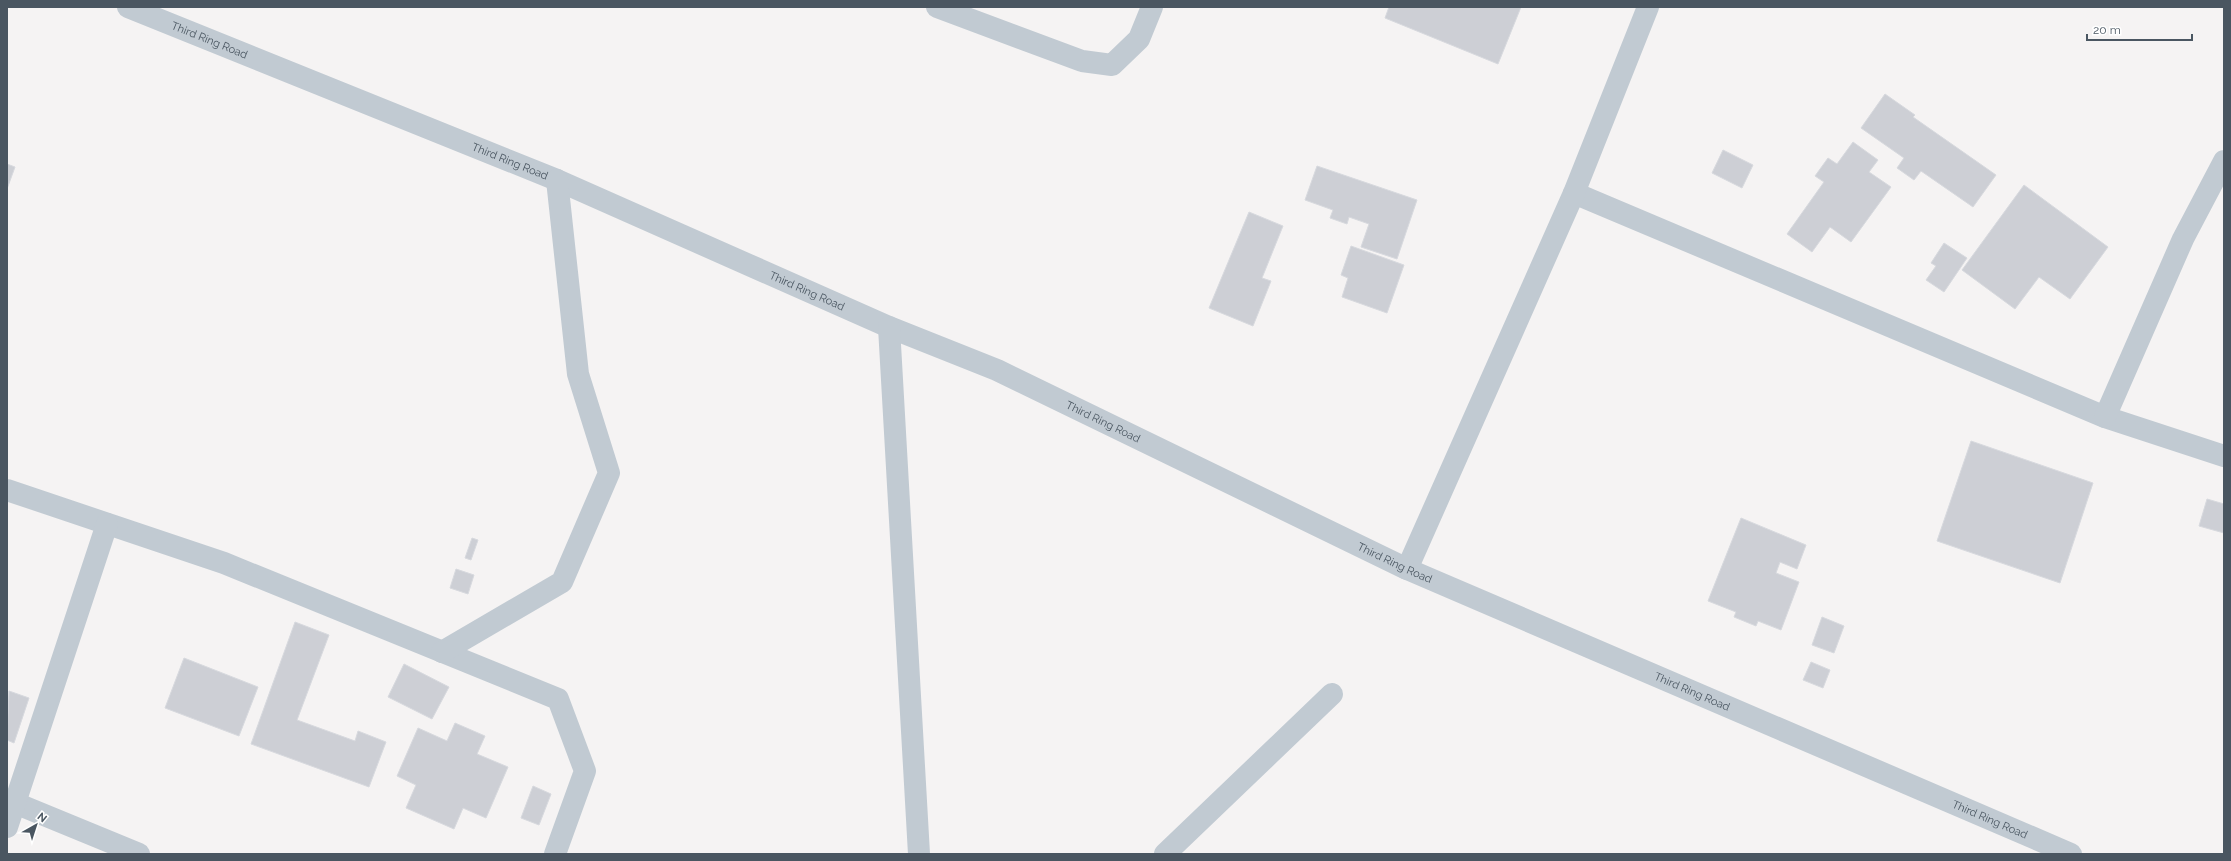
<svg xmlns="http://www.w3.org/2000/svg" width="2231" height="861" viewBox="0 0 2231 861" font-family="Raleway,sans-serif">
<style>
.building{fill:#cdcfd5;stroke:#d7d9de}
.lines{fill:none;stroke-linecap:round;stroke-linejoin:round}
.minor{stroke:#c1cad2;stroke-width:22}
.labels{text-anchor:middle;stroke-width:3.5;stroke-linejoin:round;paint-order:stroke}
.street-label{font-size:11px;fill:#4a5661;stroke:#fff}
</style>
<rect width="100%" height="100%" fill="#f5f3f3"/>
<g class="building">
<path d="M 1389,7 L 1521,7 L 1498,64 L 1385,18 Z"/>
<path d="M 1885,94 L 1915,115 L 1913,117 L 1996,175 L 1973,207 L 1921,171 L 1914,180 L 1897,168 L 1904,158 L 1861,128 Z"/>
<path d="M 1853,142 L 1878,160 L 1869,172 L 1891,187 L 1851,242 L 1830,227 L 1812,252 L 1787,234 L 1824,182 L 1815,176 L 1828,158 L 1837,164 Z"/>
<path d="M 1723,150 L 1753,165 L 1742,188 L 1712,173 Z"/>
<path d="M 7,164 L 15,167 L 7,189 Z"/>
<path d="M 1317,166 L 1417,200 L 1397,259 L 1361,247 L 1369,224 L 1349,217 L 1347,224 L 1330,218 L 1333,210 L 1305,200 Z"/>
<path d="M 2024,185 L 2108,247 L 2070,299 L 2039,277 L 2015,309 L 1962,270 Z"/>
<path d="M 1249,212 L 1283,226 L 1262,278 L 1271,281 L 1253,326 L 1209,308 Z"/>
<path d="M 1944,243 L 1967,258 L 1944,292 L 1926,280 L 1936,266 L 1931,263 Z"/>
<path d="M 1351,246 L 1404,265 L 1387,313 L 1342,297 L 1348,278 L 1341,275 Z"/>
<path d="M 1971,441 L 2093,483 L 2060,583 L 1937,541 Z"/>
<path d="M 2207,499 L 2224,504 L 2224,533 L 2199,526 Z"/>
<path d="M 1741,518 L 1806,545 L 1797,569 L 1780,562 L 1776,573 L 1799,582 L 1781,630 L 1758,621 L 1756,626 L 1734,617 L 1736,612 L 1708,601 Z"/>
<path d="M 472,538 L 478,540 L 471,560 L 465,558 Z"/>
<path d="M 456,569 L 474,575 L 468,594 L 450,588 Z"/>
<path d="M 1822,617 L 1844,626 L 1834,653 L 1812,645 Z"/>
<path d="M 295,622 L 329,635 L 297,720 L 355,741 L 358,731 L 386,742 L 369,787 L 251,744 Z"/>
<path d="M 184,658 L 258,687 L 239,736 L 165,708 Z"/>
<path d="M 1811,662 L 1830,670 L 1823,688 L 1803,680 Z"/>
<path d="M 404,664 L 449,687 L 432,719 L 388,697 Z"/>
<path d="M 9,691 L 29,698 L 14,743 L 7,740 Z"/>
<path d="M 455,723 L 485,736 L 477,754 L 508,767 L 486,818 L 463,808 L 454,829 L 406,808 L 416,785 L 397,776 L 418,728 L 447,741 Z"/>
<path d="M 533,786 L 551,794 L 539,825 L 521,818 Z"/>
</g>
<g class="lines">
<g class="minor">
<path id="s1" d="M 128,7 L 557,180 L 889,327 L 997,370 L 1407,569 L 2071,854"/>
<path d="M 937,7 L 1082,61 L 1112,65 L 1139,39 L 1152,7"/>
<path d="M 1574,193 L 2105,417 L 2224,456"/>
<path d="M 889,327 L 919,854"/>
<path d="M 2105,417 L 2183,239 L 2224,161"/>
<path d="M 7,490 L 224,563 L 558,699 L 585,771 L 555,854"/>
<path d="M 1407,569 L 1574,193 L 1648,7"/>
<path d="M 442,652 L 562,582 L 609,473 L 578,374 L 557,180"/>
<path d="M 15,803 L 139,854"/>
<path d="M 7,827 L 107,524"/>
<path d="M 1165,854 L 1332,694"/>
</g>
</g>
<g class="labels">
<g class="street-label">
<text dy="4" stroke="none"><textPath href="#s1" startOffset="88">Third Ring Road</textPath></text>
<text dy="4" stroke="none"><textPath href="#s1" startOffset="412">Third Ring Road</textPath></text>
<text dy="4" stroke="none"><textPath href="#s1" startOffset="736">Third Ring Road</textPath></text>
<text dy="4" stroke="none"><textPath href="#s1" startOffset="1060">Third Ring Road</textPath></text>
<text dy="4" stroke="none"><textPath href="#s1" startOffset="1384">Third Ring Road</textPath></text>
<text dy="4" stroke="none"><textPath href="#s1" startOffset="1708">Third Ring Road</textPath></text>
<text dy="4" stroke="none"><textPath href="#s1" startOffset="2032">Third Ring Road</textPath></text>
</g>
</g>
<rect width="2231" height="861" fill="none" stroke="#4a5661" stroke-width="16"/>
<g transform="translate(36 825) rotate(39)" stroke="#ffffff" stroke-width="3" paint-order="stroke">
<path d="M0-3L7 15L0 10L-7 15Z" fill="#4a5661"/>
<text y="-6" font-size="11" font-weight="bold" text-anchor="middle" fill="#4a5661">N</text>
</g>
<path d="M2087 34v6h105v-6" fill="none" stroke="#4a5661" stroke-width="2"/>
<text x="2093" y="34" font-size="12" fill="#4a5661" stroke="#ffffff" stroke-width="3" paint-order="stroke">20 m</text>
</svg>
